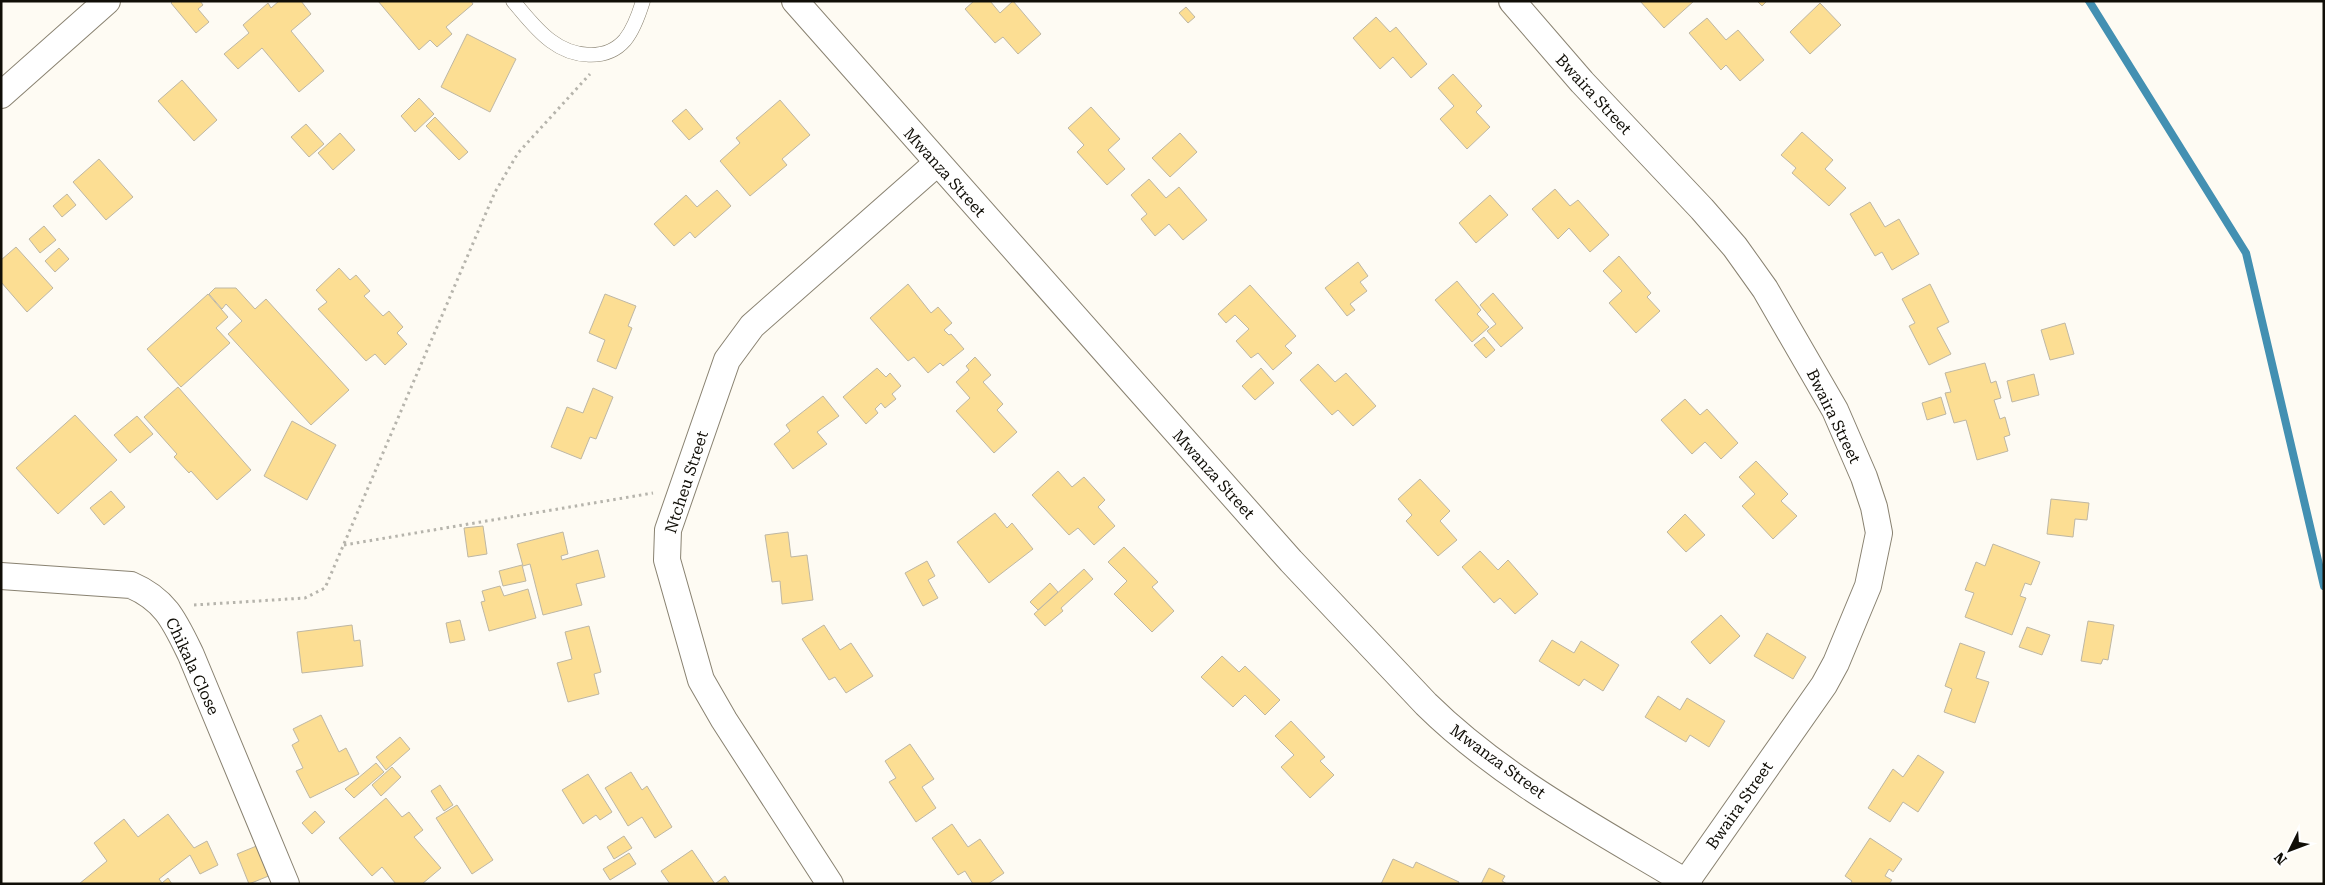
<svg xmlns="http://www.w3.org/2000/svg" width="2325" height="885" viewBox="0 0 2325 885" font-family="'Roboto Serif',serif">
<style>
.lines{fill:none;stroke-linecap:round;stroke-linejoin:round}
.stream{stroke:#4390b2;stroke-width:8}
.building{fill:#fcde93;stroke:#beb7a4}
.lane-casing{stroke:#898271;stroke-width:15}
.street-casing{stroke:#898271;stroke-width:28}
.path{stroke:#b6b4ac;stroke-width:3;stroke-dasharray:2.5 4;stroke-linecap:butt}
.lane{stroke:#fff;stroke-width:14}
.street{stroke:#fff;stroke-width:26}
.labels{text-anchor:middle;stroke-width:4;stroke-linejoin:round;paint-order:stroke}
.street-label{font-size:16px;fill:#100e07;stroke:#fff}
</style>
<rect width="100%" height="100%" fill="#fefbf3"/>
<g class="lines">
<path class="stream" d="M 2089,1 L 2246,253 L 2324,586"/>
</g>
<g class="building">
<path d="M 173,1 L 200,1 L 203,5 L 198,9 L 209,22 L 196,33 L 171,3 Z"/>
<path d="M 279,1 L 301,1 L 311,14 L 291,31 L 324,71 L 299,92 L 262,48 L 238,69 L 224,54 L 249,33 L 243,25 L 268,3 L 271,8 Z"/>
<path d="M 378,1 L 471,1 L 473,4 L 446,27 L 452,34 L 437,47 L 430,40 L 419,50 Z"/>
<path d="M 974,1 L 990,1 L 1000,13 L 1013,1 L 1041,34 L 1018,54 L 1003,37 L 995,43 L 965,9 Z"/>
<path d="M 1640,1 L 1694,1 L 1664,28 Z"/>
<path d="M 1757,1 L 1767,1 L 1762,6 Z"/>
<path d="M 1820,3 L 1841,25 L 1810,54 L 1790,32 Z"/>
<path d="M 1186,7 L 1195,17 L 1188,23 L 1179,13 Z"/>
<path d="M 1376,17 L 1390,32 L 1396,27 L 1427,64 L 1411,78 L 1393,57 L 1380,69 L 1353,38 Z"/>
<path d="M 1707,18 L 1726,40 L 1738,30 L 1764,60 L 1740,81 L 1726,65 L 1721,70 L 1689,33 Z"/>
<path d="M 467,34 L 516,59 L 490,112 L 441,87 Z"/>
<path d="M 1453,74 L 1482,106 L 1476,112 L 1490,127 L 1467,149 L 1440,119 L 1454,106 L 1438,88 Z"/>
<path d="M 182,80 L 217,120 L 194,141 L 158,101 Z"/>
<path d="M 419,98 L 434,114 L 415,132 L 401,116 Z"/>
<path d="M 780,100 L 810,135 L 782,159 L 787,165 L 750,196 L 720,161 L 740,143 L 736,138 Z"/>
<path d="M 1091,107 L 1120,139 L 1108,150 L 1125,169 L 1107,185 L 1077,152 L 1084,145 L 1068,128 Z"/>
<path d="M 686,109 L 703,129 L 689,140 L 672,121 Z"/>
<path d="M 435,117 L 468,152 L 459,160 L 426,126 Z"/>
<path d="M 306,124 L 324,144 L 309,157 L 291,137 Z"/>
<path d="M 1802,132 L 1833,160 L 1825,169 L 1846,188 L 1829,206 L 1792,173 L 1796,168 L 1781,155 Z"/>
<path d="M 340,133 L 355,150 L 333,170 L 318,153 Z"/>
<path d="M 1180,133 L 1197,152 L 1170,177 L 1152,158 Z"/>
<path d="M 99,159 L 133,197 L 106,220 L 73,182 Z"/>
<path d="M 1149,179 L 1166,198 L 1179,187 L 1207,220 L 1183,240 L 1169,224 L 1155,236 L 1141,219 L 1147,214 L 1131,195 Z"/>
<path d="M 1555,189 L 1570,206 L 1578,200 L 1609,235 L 1590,252 L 1569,228 L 1558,239 L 1532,209 Z"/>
<path d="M 717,190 L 731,206 L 695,238 L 690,232 L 674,246 L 654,224 L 686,195 L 697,207 Z"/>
<path d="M 67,194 L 76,205 L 62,217 L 53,206 Z"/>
<path d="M 1490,195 L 1508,215 L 1476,243 L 1459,223 Z"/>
<path d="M 1870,202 L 1885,227 L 1899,219 L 1919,254 L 1892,270 L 1882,252 L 1875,256 L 1850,214 Z"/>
<path d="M 44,226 L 56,240 L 40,253 L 29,239 Z"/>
<path d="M 16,247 L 53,288 L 27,312 L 1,282 L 1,260 Z"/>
<path d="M 59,248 L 69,259 L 55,272 L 45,261 Z"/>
<path d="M 1619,256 L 1651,293 L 1647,297 L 1660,311 L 1636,333 L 1609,303 L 1622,291 L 1603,271 Z"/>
<path d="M 1358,262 L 1368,276 L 1360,282 L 1367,291 L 1350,304 L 1355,310 L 1347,316 L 1325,288 Z"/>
<path d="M 339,268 L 350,280 L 356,275 L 370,291 L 364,296 L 383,316 L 389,311 L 403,327 L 397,333 L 407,344 L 385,365 L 375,354 L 366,361 L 318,309 L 327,302 L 316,290 Z"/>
<path d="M 1457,281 L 1481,310 L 1477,314 L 1489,327 L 1472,342 L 1435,300 Z"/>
<path d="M 908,284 L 931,313 L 938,307 L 952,323 L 944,330 L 949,335 L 951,334 L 964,349 L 943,366 L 940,363 L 928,373 L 914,357 L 908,361 L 870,318 Z"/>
<path d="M 1930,284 L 1949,322 L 1937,328 L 1951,354 L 1929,365 L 1909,326 L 1915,323 L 1902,299 Z"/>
<path d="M 1250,285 L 1296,336 L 1285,346 L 1292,353 L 1273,370 L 1258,353 L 1251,358 L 1236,341 L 1249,329 L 1235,315 L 1226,323 L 1218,314 Z"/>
<path d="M 215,288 L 236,288 L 255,309 L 266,299 L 349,390 L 311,425 L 228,334 L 242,321 L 226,304 L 222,309 L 209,294 Z"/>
<path d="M 1493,293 L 1523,328 L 1501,347 L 1487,331 L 1496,324 L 1480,305 Z"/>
<path d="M 208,294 L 228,317 L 216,328 L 230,343 L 181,387 L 147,349 Z"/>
<path d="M 605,294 L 636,306 L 628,326 L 632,328 L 616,369 L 597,361 L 605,340 L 589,333 Z"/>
<path d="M 2065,323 L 2074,354 L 2050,360 L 2041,330 Z"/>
<path d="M 1484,337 L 1495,350 L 1486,358 L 1474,345 Z"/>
<path d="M 975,357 L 991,375 L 983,382 L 1003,404 L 997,410 L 1017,432 L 994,453 L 956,411 L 970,398 L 956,382 L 969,370 L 966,366 Z"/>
<path d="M 1985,363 L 1991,383 L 1996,381 L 2001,398 L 1994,400 L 2000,419 L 2005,417 L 2010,435 L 2004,437 L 2008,451 L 1977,460 L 1966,420 L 1954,423 L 1945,393 L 1951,392 L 1945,373 Z"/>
<path d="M 1318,364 L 1335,382 L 1346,373 L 1376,406 L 1353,426 L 1338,410 L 1332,415 L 1300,380 Z"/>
<path d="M 877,368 L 886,377 L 890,373 L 901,386 L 892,394 L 896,399 L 885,408 L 881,403 L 875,409 L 878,413 L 866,424 L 843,397 Z"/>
<path d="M 1261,368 L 1274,383 L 1255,400 L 1242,386 Z"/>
<path d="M 2034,374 L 2039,395 L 2012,402 L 2007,381 Z"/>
<path d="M 178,387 L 251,470 L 217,500 L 191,471 L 189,473 L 174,457 L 177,454 L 144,417 Z"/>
<path d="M 593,388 L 613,397 L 596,439 L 590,437 L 581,459 L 551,447 L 567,407 L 583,413 Z"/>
<path d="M 823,396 L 839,416 L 817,432 L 827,444 L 793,469 L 774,444 L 790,431 L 786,425 Z"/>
<path d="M 1941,397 L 1946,414 L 1927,420 L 1922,403 Z"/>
<path d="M 1685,399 L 1700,415 L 1707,409 L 1738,443 L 1721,459 L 1705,442 L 1692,454 L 1661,420 Z"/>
<path d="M 75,415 L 117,460 L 58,514 L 16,468 Z"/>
<path d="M 137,416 L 153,434 L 130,453 L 114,435 Z"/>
<path d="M 292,421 L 336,445 L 307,500 L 264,476 Z"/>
<path d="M 1756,461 L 1788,494 L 1781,501 L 1797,516 L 1773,539 L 1742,506 L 1755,494 L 1739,477 Z"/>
<path d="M 1058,471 L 1072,487 L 1084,477 L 1105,500 L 1098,507 L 1115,526 L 1094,545 L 1078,528 L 1069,535 L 1032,495 Z"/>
<path d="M 1420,479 L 1450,511 L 1440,521 L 1457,540 L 1438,556 L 1406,521 L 1412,515 L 1398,499 Z"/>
<path d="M 111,491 L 125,507 L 104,525 L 90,508 Z"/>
<path d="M 2051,499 L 2089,503 L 2087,520 L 2075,519 L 2073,537 L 2047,534 Z"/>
<path d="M 995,513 L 1007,528 L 1012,523 L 1033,549 L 989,583 L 957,542 Z"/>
<path d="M 1685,514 L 1705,535 L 1686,552 L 1667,532 Z"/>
<path d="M 483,526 L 487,554 L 468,557 L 464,528 Z"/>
<path d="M 563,532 L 568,554 L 561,556 L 562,560 L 598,550 L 605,577 L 576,584 L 582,605 L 543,615 L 530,564 L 523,566 L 517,544 Z"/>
<path d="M 788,532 L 791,557 L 807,555 L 813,600 L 782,604 L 780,581 L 772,582 L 765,535 Z"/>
<path d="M 1993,544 L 2040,562 L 2031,585 L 2025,583 L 2020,596 L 2026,598 L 2012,635 L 1965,617 L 1974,593 L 1965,590 L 1976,562 L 1985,566 Z"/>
<path d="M 1124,547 L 1158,582 L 1152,587 L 1174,611 L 1152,632 L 1114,594 L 1127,581 L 1108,562 Z"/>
<path d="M 1480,551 L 1498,570 L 1508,560 L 1538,594 L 1515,614 L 1500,598 L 1494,603 L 1462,567 Z"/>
<path d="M 927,561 L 935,576 L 928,580 L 938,598 L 923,606 L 905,573 Z"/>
<path d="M 522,565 L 526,581 L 503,586 L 499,571 Z"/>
<path d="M 1084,569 L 1093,579 L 1061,608 L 1063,611 L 1045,626 L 1034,614 Z"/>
<path d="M 1050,583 L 1058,592 L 1038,610 L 1030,602 Z"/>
<path d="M 500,586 L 504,596 L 528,589 L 536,618 L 489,631 L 481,602 L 485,601 L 482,591 Z"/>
<path d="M 1721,615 L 1740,636 L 1710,664 L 1691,642 Z"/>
<path d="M 460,620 L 465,640 L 450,643 L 446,623 Z"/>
<path d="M 2088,621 L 2114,625 L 2108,660 L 2103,659 L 2101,664 L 2081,661 Z"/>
<path d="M 352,625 L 354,641 L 360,640 L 363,666 L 302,673 L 297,632 Z"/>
<path d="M 824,625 L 840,650 L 851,643 L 873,676 L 846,693 L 835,677 L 829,680 L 802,639 Z"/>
<path d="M 589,626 L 601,672 L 594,674 L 599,694 L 568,702 L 557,663 L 572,659 L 565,632 Z"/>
<path d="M 2027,627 L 2050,635 L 2042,655 L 2019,647 Z"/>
<path d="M 1767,633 L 1806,657 L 1793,679 L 1754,656 Z"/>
<path d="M 1552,640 L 1574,653 L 1581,641 L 1619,665 L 1603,691 L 1584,679 L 1579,686 L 1539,661 Z"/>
<path d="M 1960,643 L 1985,652 L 1976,678 L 1989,682 L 1975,723 L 1944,712 L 1952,689 L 1945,686 Z"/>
<path d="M 1222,656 L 1239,672 L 1245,666 L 1280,700 L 1265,715 L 1245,695 L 1233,707 L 1201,677 Z"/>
<path d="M 1658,696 L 1680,710 L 1687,698 L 1725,721 L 1709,747 L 1690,735 L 1686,742 L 1645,717 Z"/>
<path d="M 321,715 L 339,752 L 346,748 L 359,774 L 310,798 L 296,771 L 303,768 L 292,745 L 299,741 L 293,729 Z"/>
<path d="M 1291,721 L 1325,757 L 1320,761 L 1334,775 L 1310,798 L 1281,767 L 1294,755 L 1275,736 Z"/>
<path d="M 400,737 L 410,749 L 386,770 L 376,757 Z"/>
<path d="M 910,744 L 934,779 L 922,787 L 936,808 L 916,822 L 889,782 L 896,778 L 885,761 Z"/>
<path d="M 1918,755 L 1944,772 L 1918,812 L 1903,802 L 1890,822 L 1868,808 L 1893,769 L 1903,777 Z"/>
<path d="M 376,763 L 384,772 L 354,798 L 345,789 Z"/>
<path d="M 392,767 L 401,777 L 381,796 L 372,785 Z"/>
<path d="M 631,772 L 642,790 L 647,786 L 672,827 L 655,838 L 642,817 L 628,826 L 605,788 Z"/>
<path d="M 588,774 L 612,812 L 600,820 L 596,815 L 583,824 L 562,790 Z"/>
<path d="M 440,785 L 453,805 L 444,811 L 431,791 Z"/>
<path d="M 386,798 L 402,817 L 409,812 L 423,830 L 414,837 L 441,868 L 422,884 L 396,884 L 382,867 L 372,876 L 339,838 Z"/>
<path d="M 457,805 L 493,860 L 472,874 L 436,818 Z"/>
<path d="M 315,811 L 325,822 L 312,834 L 302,823 Z"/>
<path d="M 168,814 L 194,848 L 207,841 L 218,865 L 200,874 L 190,855 L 159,879 L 162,883 L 168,878 L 172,884 L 79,884 L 107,861 L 94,843 L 124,819 L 138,837 Z"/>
<path d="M 952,824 L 968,847 L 980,839 L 1004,873 L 988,884 L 973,884 L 965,871 L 958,875 L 932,838 Z"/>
<path d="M 624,836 L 632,848 L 614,859 L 607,847 Z"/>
<path d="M 1870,838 L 1902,859 L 1893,872 L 1889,869 L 1885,876 L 1892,880 L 1889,884 L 1850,884 L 1852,881 L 1845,876 Z"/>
<path d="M 259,845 L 271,875 L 249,884 L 237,854 Z"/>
<path d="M 692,850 L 715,884 L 670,884 L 661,871 Z"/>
<path d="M 629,853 L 636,864 L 610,880 L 603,869 Z"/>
<path d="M 1393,859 L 1413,868 L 1416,862 L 1459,882 L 1458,884 L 1381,884 Z"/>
<path d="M 1489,868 L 1505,876 L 1502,881 L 1507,884 L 1481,884 Z"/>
<path d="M 725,876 L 730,884 L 715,884 Z"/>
</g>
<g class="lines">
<g class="lane-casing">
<path id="lane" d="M 513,1 C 525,15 536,30 551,41 C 572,57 606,62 625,40 C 634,29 639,14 643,1"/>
</g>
<g class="street-casing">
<g id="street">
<path d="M 795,1 L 1291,561 L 1426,704 C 1502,779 1598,829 1689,884"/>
<path d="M 1512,1 L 1582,82 L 1702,209 L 1735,247 L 1765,289 L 1835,410 L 1864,477 L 1874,507 L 1879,533 L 1868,586 L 1836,663 L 1824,685 L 1686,882"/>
<path d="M 1,95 L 107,1"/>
<path d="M 1,576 L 131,585 C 166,600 175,622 191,655 L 286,884"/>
<path d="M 830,884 L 724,720 L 701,680 L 667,560 L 668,530 L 727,360 L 752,326 L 937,163"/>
</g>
</g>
<g class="path">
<path d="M 344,545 L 653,493"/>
<path d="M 194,605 L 305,598 L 325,588 L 495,192 L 518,153 L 590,74"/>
</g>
<use href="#lane" class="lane"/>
<use href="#street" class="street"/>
</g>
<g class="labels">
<g class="street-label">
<text transform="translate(1594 94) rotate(47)" y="6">Bwaira Street</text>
<text transform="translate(945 172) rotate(48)" y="6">Mwanza Street</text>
<text transform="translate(1834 416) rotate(64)" y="6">Bwaira Street</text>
<text transform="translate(1214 474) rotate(48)" y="6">Mwanza Street</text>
<text transform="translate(686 482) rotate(-72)" y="6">Ntcheu Street</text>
<text transform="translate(193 666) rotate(65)" y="6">Chikala Close</text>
<text transform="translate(1498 761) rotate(36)" y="6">Mwanza Street</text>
<text transform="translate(1739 805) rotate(-55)" y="6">Bwaira Street</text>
</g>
</g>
<rect width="2325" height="885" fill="none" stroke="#100e07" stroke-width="5"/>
<g transform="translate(2290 850) rotate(228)" stroke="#ffffff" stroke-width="4" paint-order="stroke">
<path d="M0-4L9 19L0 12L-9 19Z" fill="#100e07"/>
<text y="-8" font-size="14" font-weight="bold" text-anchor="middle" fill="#100e07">N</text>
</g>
</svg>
